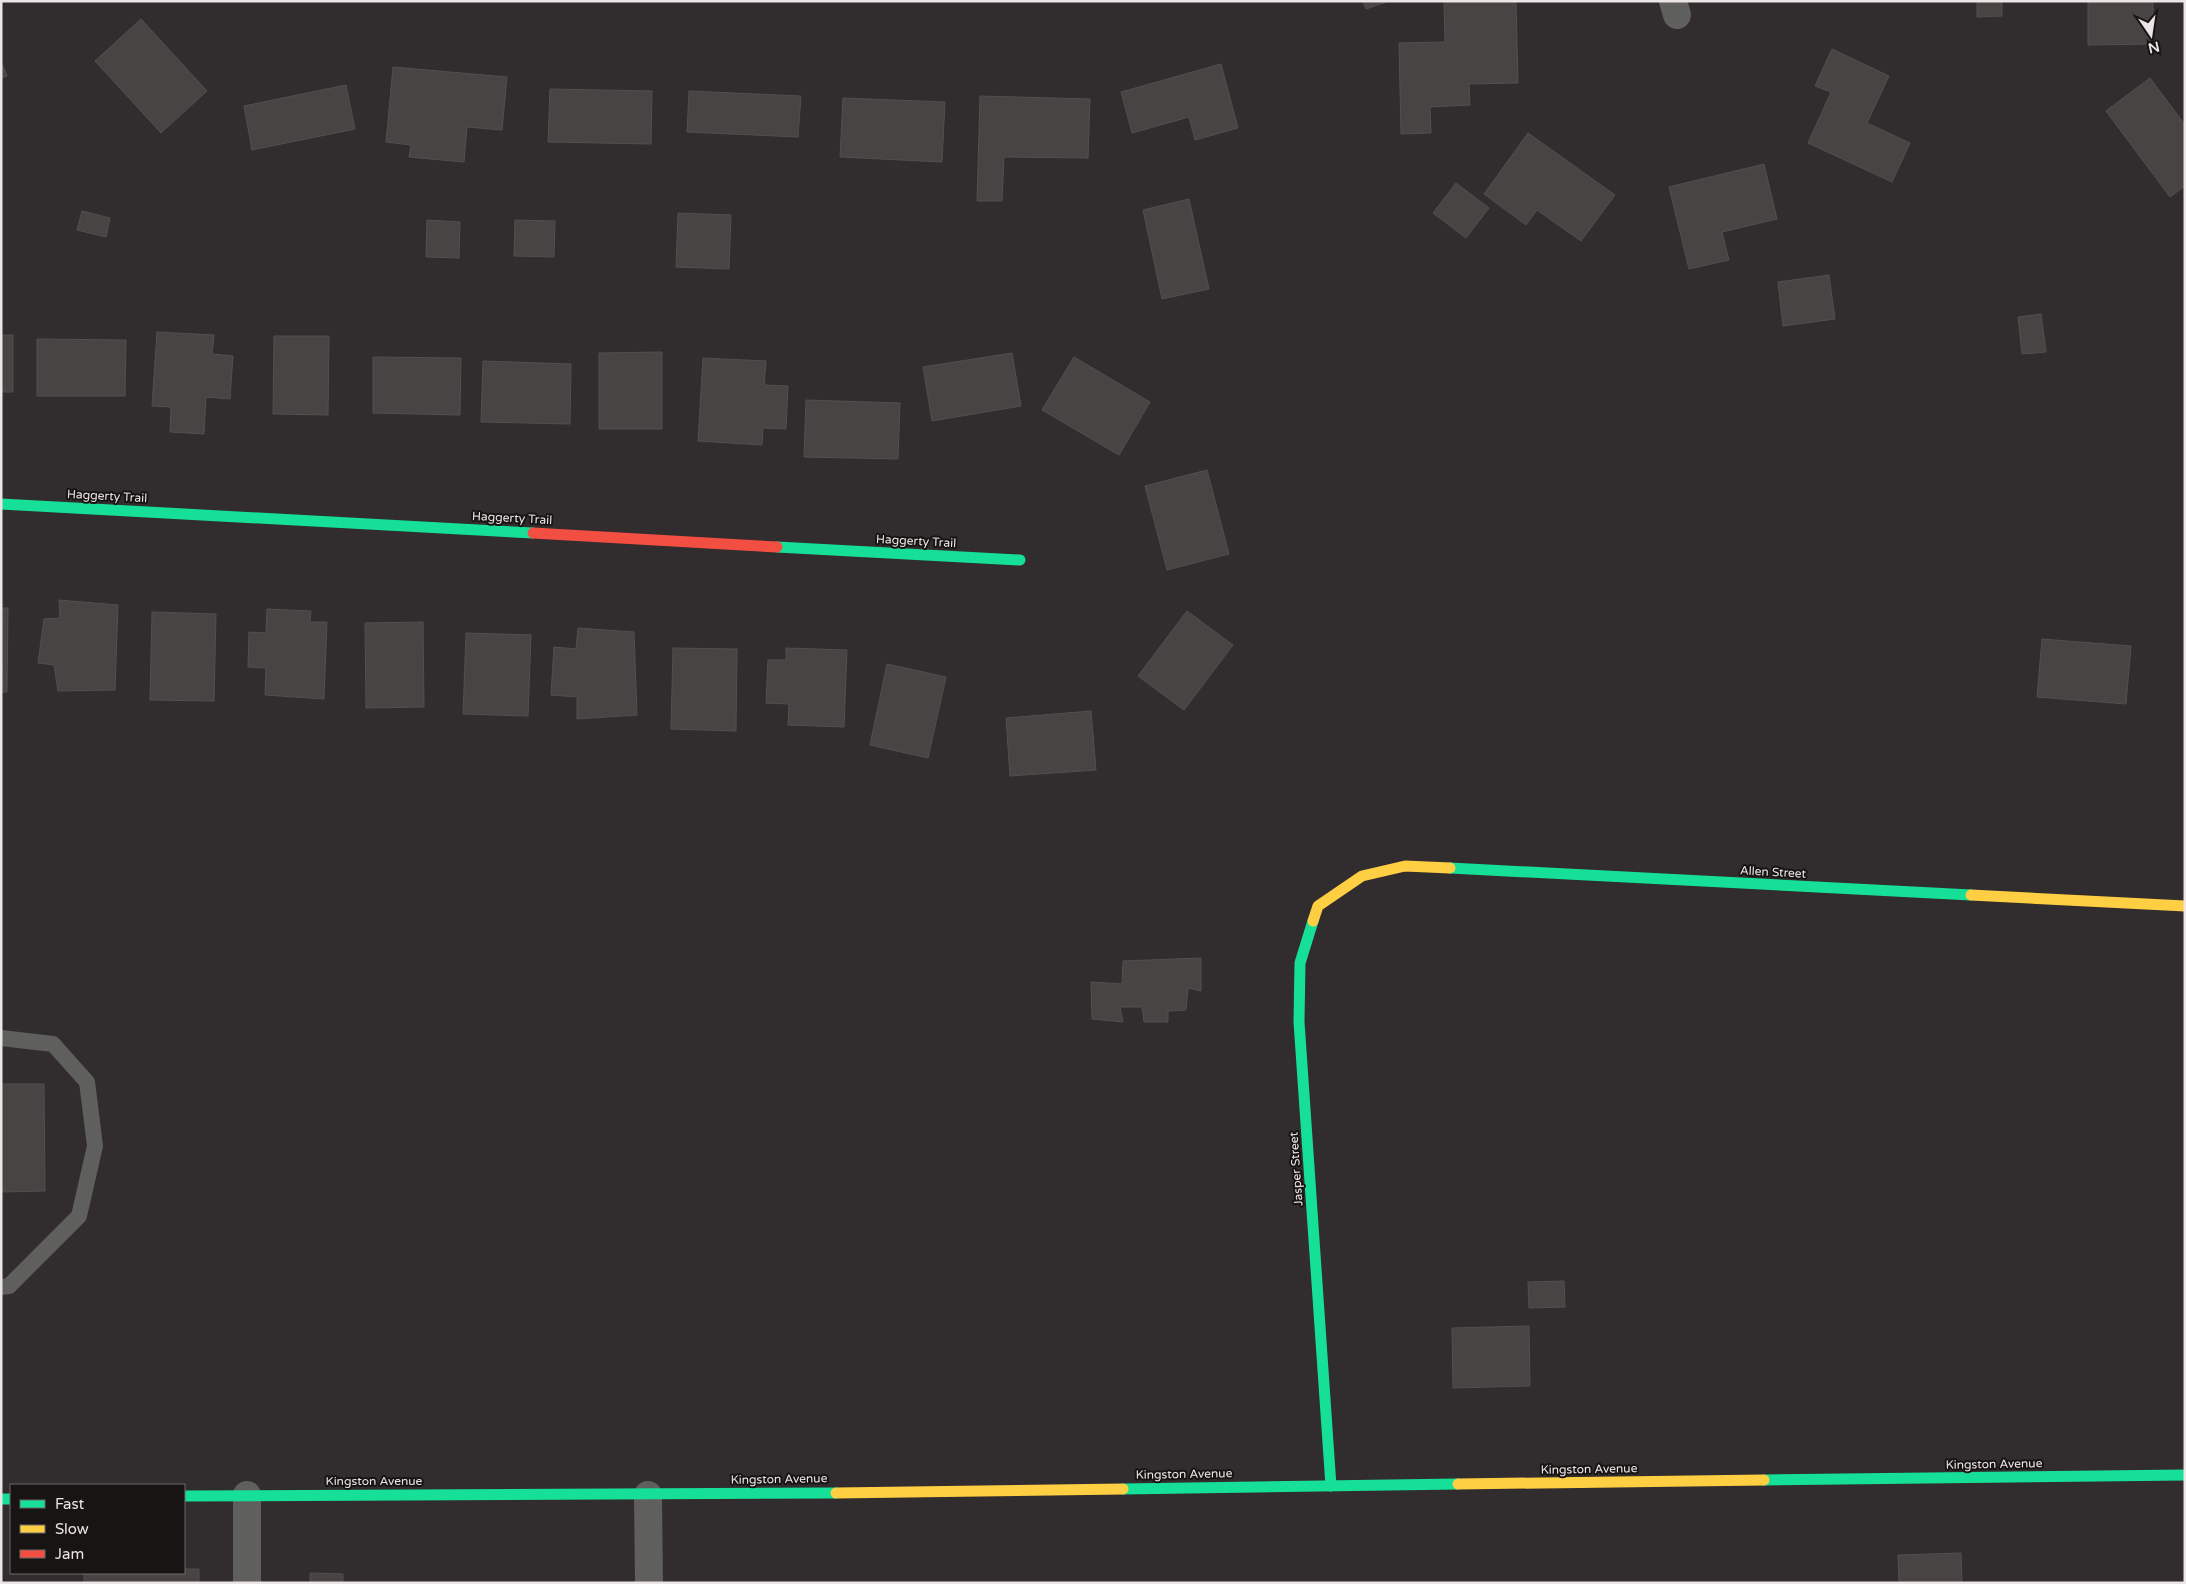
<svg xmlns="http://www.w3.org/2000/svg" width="2186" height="1584" viewBox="0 0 2186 1584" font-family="'Varela Round',sans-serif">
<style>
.building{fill:#484444;stroke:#534f50}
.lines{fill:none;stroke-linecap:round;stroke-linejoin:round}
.lane{stroke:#5f5f5e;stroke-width:16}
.street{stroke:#5f5f5e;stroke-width:28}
.fast{stroke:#16e098;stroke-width:11}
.slow{stroke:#ffcf43;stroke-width:11}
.jam{stroke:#f24e42;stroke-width:11}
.labels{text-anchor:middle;stroke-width:4;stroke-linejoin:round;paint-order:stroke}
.street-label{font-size:12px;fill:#ebe5e6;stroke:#181414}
</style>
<rect width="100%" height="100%" fill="#312c2d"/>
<g class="building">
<path d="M 1363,1 L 1389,1 L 1366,9 Z"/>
<path d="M 1444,1 L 1516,1 L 1518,83 L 1469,84 L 1470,105 L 1430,107 L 1431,133 L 1401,134 L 1399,43 L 1445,42 Z"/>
<path d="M 1977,1 L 2002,1 L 2002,16 L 1977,17 Z"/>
<path d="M 2088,1 L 2153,1 L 2153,44 L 2088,45 Z"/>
<path d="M 141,19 L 207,91 L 161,133 L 95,61 Z"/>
<path d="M 1832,49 L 1889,76 L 1867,123 L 1910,143 L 1892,182 L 1808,143 L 1831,92 L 1815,86 Z"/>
<path d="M 1,61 L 7,76 L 1,78 Z"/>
<path d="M 1221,64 L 1238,128 L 1195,140 L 1189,117 L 1132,133 L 1121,92 Z"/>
<path d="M 393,67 L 507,77 L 502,130 L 467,127 L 464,162 L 409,157 L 411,145 L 386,142 Z"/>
<path d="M 2150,78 L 2185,125 L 2185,186 L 2170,197 L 2106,111 Z"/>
<path d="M 346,85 L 355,129 L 252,150 L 244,106 Z"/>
<path d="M 550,89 L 652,91 L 651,144 L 548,142 Z"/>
<path d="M 689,91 L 801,96 L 798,137 L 687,132 Z"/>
<path d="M 980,96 L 1090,99 L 1088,158 L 1004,157 L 1002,201 L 977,201 Z"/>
<path d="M 843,98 L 945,102 L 942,162 L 840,157 Z"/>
<path d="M 1528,133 L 1615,195 L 1581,241 L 1537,210 L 1526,225 L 1484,194 Z"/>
<path d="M 1764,164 L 1777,219 L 1722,232 L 1729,260 L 1689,269 L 1669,187 Z"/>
<path d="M 1456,183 L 1489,208 L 1466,238 L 1433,213 Z"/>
<path d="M 1189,199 L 1209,289 L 1162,299 L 1143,210 Z"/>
<path d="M 82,211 L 110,218 L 106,237 L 77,230 Z"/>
<path d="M 678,213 L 731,215 L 729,269 L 676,267 Z"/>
<path d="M 427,220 L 460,222 L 459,258 L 426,257 Z"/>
<path d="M 515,220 L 555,221 L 554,257 L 514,256 Z"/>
<path d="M 1829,275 L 1835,319 L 1783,326 L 1778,282 Z"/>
<path d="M 2041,314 L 2046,352 L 2022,354 L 2018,317 Z"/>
<path d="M 157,332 L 214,335 L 212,354 L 233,356 L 230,399 L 206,397 L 204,434 L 170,432 L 171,407 L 152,406 Z"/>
<rect x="1" y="335" width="12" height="57"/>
<path d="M 274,336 L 329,336 L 328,415 L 273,414 Z"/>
<path d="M 37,339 L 126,340 L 125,396 L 37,396 Z"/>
<path d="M 662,352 L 662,429 L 599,429 L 599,353 Z"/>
<path d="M 1012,353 L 1021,406 L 932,421 L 923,367 Z"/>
<path d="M 373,357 L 461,358 L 460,415 L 373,413 Z"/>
<path d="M 1074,357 L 1150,402 L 1119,455 L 1042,410 Z"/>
<path d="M 703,358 L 766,361 L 764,385 L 788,386 L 786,429 L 763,428 L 762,445 L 698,441 Z"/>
<path d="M 483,361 L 571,364 L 570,424 L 481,422 Z"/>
<path d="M 806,400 L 900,403 L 898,459 L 804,457 Z"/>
<path d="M 1207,470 L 1229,554 L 1167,570 L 1145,486 Z"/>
<path d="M 59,600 L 118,605 L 115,690 L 58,691 L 54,665 L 38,663 L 44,619 L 60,618 Z"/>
<path d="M 1,608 L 8,608 L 7,692 L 1,692 Z"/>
<path d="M 267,609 L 311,611 L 310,622 L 327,622 L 324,699 L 265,695 L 266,668 L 248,667 L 249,632 L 266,633 Z"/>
<path d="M 1187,611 L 1233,645 L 1184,710 L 1138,676 Z"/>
<path d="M 152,612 L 216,614 L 214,701 L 150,700 Z"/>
<path d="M 423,622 L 424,707 L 366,708 L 365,623 Z"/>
<path d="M 578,628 L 634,632 L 637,715 L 577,719 L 577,697 L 551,695 L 554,647 L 576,649 Z"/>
<path d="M 466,633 L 531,635 L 528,716 L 463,714 Z"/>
<path d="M 2042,639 L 2131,646 L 2126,704 L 2037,697 Z"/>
<path d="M 673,648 L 737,649 L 736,731 L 671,729 Z"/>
<path d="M 786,648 L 847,650 L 844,727 L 788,725 L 789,704 L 766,703 L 768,660 L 786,660 Z"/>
<path d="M 887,664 L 946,677 L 928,758 L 870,745 Z"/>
<path d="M 1091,711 L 1096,770 L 1010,776 L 1006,718 Z"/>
<path d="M 1201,958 L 1201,991 L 1188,988 L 1186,1010 L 1168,1011 L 1168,1022 L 1144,1022 L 1142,1007 L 1120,1007 L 1123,1022 L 1092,1019 L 1091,982 L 1122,984 L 1123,961 Z"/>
<path d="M 1,1084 L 44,1084 L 45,1191 L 1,1192 Z"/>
<path d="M 1564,1281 L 1565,1307 L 1529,1308 L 1528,1282 Z"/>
<path d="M 1529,1326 L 1530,1386 L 1453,1388 L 1452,1328 Z"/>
<path d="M 1961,1553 L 1962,1583 L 1899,1583 L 1898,1555 Z"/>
<path d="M 184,1569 L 199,1569 L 199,1583 L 84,1583 L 84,1573 L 184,1573 Z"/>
<path d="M 310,1573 L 343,1574 L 343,1583 L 310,1583 Z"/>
</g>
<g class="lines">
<path class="lane" d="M 1,1038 L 53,1044 L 87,1082 L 95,1146 L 79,1216 L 9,1286 L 1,1287"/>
<g class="street">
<path d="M 1673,1 L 1677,15"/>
<path d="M 247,1495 L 247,1583"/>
<path d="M 648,1495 L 649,1583"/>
</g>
<g class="fast">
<path d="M 1,504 L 533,533"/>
<path d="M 777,547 L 1020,560"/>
<path d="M 1450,868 L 1971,895"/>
<path d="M 1313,921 L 1300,963 L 1299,1022 L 1331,1486"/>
<path d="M 1764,1480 L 2185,1475"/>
<path d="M 1123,1489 L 1458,1484"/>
<path d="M 184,1496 L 836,1493"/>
<path d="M 1,1499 L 11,1499"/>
</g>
<g class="slow">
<path d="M 1971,895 L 2185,906"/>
<path d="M 1313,921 L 1318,906 L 1362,876 L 1405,866 L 1450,868"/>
<path d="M 1458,1484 L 1764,1480"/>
<path d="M 836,1493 L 1123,1489"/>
</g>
<path class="jam" d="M 533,533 L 777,547"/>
</g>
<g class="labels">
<g class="street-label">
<text transform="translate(107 496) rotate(3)" y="4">Haggerty Trail</text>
<text transform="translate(512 518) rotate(3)" y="4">Haggerty Trail</text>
<text transform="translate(916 541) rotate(3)" y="4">Haggerty Trail</text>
<text transform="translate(1773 872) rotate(3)" y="4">Allen Street</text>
<text transform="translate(1296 1169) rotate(-94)" y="4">Jasper Street</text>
<text transform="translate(1994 1464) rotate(-1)" y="4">Kingston Avenue</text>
<text transform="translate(1589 1469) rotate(-1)" y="4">Kingston Avenue</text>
<text transform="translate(1184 1474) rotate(-1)" y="4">Kingston Avenue</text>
<text transform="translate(779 1479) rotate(-1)" y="4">Kingston Avenue</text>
<text x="374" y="1485">Kingston Avenue</text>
</g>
</g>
<rect width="2186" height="1584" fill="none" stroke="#ebe5e6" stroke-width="5"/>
<rect x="10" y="1484" width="175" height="90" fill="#181414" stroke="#6c6868"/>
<rect x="20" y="1500" width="25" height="8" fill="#16e098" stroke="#6c6868"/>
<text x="55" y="1509" font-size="15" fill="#ebe5e6">Fast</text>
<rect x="20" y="1525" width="25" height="8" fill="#ffcf43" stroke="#6c6868"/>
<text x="55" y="1534" font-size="15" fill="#ebe5e6">Slow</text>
<rect x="20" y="1550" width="25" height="8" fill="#f24e42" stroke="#6c6868"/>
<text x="55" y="1559" font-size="15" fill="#ebe5e6">Jam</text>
<g transform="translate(2151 35) rotate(167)" stroke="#181414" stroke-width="4" paint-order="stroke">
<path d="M0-4L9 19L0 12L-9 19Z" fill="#ebe5e6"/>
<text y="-8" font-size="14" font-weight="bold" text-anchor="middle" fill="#ebe5e6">N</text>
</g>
</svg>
